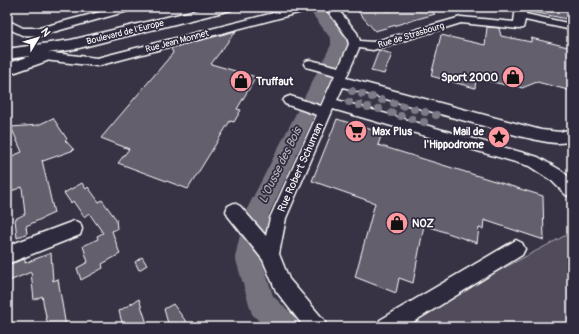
<svg xmlns="http://www.w3.org/2000/svg" width="579" height="334" viewBox="0 0 579 334" font-family="Pangolin,sans-serif">
<style>
.green{fill:#514c5c;stroke:#a8a6ae}
.lines{fill:none;stroke-linecap:round;stroke-linejoin:round}
.river{fill:#76737f;fill-rule:evenodd}
.building{fill:#635f6d;stroke:#fff}
.minor-casing{stroke:#fff;stroke-width:3}
.major-casing{stroke:#fff;stroke-width:3}
.minor{fill:#2f2a3d;fill-rule:evenodd}
.major{fill:#2f2a3d;fill-rule:evenodd}
.tree{fill:#7e7c88}
.labels{text-anchor:middle;stroke-width:3.5;stroke-linejoin:round;paint-order:stroke}
.far-street-label{font-size:9px;fill:#fff;stroke:#2f2a3d}
.poi-label{font-size:11px;font-weight:bold;fill:#fff;stroke:#2f2a3d;text-anchor:start}
.street-label{font-size:11px;fill:#fff;stroke:#2f2a3d}
.water-label{font-size:12px;font-style:italic;fill:#b4b2b9;stroke:#2f2a3d}
</style>
<rect width="100%" height="100%" fill="#373345"/>
<filter id="ink" filterUnits="userSpaceOnUse"><feTurbulence type="fractalNoise" baseFrequency=".025" numOctaves="2"/><feDisplacementMap in="SourceGraphic" scale="8" xChannelSelector="R" yChannelSelector="G"/><feConvolveMatrix kernelMatrix="1 2 1 2 8 2 1 2 1" color-interpolation-filters="sRGB"/></filter>
<g filter="url(#ink)">
<path class="green" d="M 572,232 L 572,327 L 545,326 L 407,327 L 485,278 Z"/>
<g class="lines">
<path class="river" d="M 307,7 L 323,7 L 345,34 L 347,38 L 347,45 L 269,214 L 261,257 L 273,296 L 295,317 L 299,327 L 265,327 L 252,314 L 235,257 L 245,213 L 249,205 L 331,45 L 331,39 Z"/>
</g>
<g class="building">
<path d="M 354,7 L 384,7 L 387,11 L 401,7 L 428,7 L 435,14 L 375,31 Z"/>
<path d="M 533,7 L 572,7 L 572,20 L 532,12 Z"/>
<path d="M 487,27 L 499,28 L 501,36 L 531,42 L 531,38 L 572,48 L 572,91 L 537,82 L 522,88 L 517,86 L 514,87 L 476,78 L 475,88 L 431,76 L 441,35 L 485,45 Z"/>
<path d="M 236,31 L 211,64 L 256,77 L 237,109 L 241,110 L 234,122 L 230,121 L 188,189 L 118,163 L 129,149 L 101,138 L 173,53 L 171,48 Z"/>
<path d="M 379,50 L 392,54 L 384,74 L 371,71 Z"/>
<path d="M 53,118 L 67,139 L 65,140 L 74,150 L 43,161 L 42,160 L 54,213 L 26,226 L 27,233 L 17,238 L 15,219 L 25,214 L 22,187 L 9,192 L 7,158 L 22,152 L 11,127 L 38,125 Z"/>
<path d="M 337,119 L 382,133 L 378,145 L 543,196 L 544,240 L 484,220 L 483,229 L 479,228 L 477,243 L 424,225 L 413,283 L 399,278 L 396,293 L 355,277 L 375,203 L 312,181 Z"/>
<path d="M 82,183 L 86,189 L 88,187 L 99,202 L 102,200 L 116,219 L 117,229 L 112,231 L 120,254 L 102,264 L 103,268 L 81,280 L 77,268 L 88,262 L 83,246 L 98,239 L 97,236 L 103,233 L 89,213 L 84,217 L 73,201 L 71,203 L 64,193 Z"/>
<path d="M 51,253 L 53,281 L 58,279 L 66,327 L 48,327 L 42,296 L 34,300 L 31,272 L 7,282 L 7,265 L 25,259 L 25,263 Z"/>
<path d="M 142,257 L 147,265 L 139,270 L 135,262 Z"/>
<path d="M 139,299 L 148,327 L 123,327 L 119,311 Z"/>
<path d="M 173,304 L 190,327 L 169,327 L 164,309 Z"/>
</g>
<g class="lines">
<g class="minor-casing">
<g id="minor">
<path d="M 119,7 L 136,7 L 135,9 L 39,36 L 22,35 L 7,28 L 7,20 L 23,28 L 39,28 Z"/>
<path d="M 297,7 L 314,7 L 313,9 L 97,66 L 44,60 L 40,59 L 38,56 L 40,53 L 44,52 L 97,58 Z"/>
<path d="M 325,7 L 336,7 L 357,33 L 360,41 L 373,42 L 461,17 L 514,22 L 516,7 L 526,7 L 526,14 L 572,24 L 572,30 L 525,20 L 523,28 L 519,29 L 461,23 L 373,50 L 359,48 L 346,78 L 541,130 L 560,132 L 572,129 L 572,141 C 555,146 539,140 523,137 L 343,87 L 337,100 L 538,157 L 562,171 L 572,180 L 572,197 L 566,195 L 552,181 L 529,166 L 333,109 L 286,218 L 279,254 L 289,279 L 324,320 L 327,327 L 304,327 L 276,291 L 263,260 L 228,216 L 226,211 L 228,206 L 234,203 L 240,206 L 266,236 L 270,218 L 317,115 L 285,104 L 283,101 L 285,98 L 290,96 L 321,106 L 335,75 L 306,67 L 304,64 L 306,61 L 310,60 L 339,67 L 349,44 L 347,37 Z"/>
<path d="M 74,221 L 80,223 L 82,229 L 80,235 L 7,264 L 7,246 Z"/>
<path d="M 516,240 L 522,243 L 525,249 L 522,255 L 405,327 L 377,327 L 380,320 Z"/>
</g>
</g>
<g class="major-casing">
<path id="major" d="M 209,7 L 233,7 L 231,10 L 71,50 L 47,53 L 50,57 L 47,61 L 7,75 L 7,64 L 30,56 L 7,59 L 7,49 L 71,40 Z"/>
</g>
<use href="#minor" class="minor"/>
<use href="#major" class="major"/>
</g>
<g class="tree">
<circle cx="352" cy="91" r="4"/>
<circle cx="362" cy="94" r="4"/>
<circle cx="372" cy="97" r="4"/>
<circle cx="382" cy="100" r="4"/>
<circle cx="349" cy="102" r="4"/>
<circle cx="394" cy="103" r="4"/>
<circle cx="359" cy="105" r="4"/>
<circle cx="403" cy="106" r="4"/>
<circle cx="368" cy="107" r="4"/>
<circle cx="379" cy="109" r="4"/>
<circle cx="414" cy="109" r="4"/>
<circle cx="425" cy="112" r="4"/>
<circle cx="392" cy="113" r="4"/>
<circle cx="436" cy="115" r="4"/>
<circle cx="401" cy="116" r="4"/>
<circle cx="412" cy="119" r="4"/>
<circle cx="424" cy="122" r="4"/>
</g>
</g>
<defs>
<g id="shop-disc" transform="scale(1.15)"><circle r="9.5" fill="#ff9aa2" stroke="#2f2a3d"/><path d="M-5-2.5h2.3a2.7 3.5 0 0 1 5.4 0H5L5.5 6h-11ZM-1.5-2.5h3a1.5 2.3 0 0 0-3 0Z" fill="#111"/></g>
<g id="supermarket-disc" transform="scale(1.15)"><circle r="9.5" fill="#ff9aa2" stroke="#2f2a3d"/><path d="M-6-5.5h2.5l.6 2H6L4.5 2H-2.5L-4.4-4H-6ZM-1.5 3.2a1.3 1.3 0 1 0 .1 0ZM3 3.2a1.3 1.3 0 1 0 .1 0Z" fill="#111"/></g>
<g id="sight-disc" transform="scale(1.15)"><circle r="9.5" fill="#ff9aa2" stroke="#2f2a3d"/><path d="M0-6L1.8-2.2L6-1.7L2.9 1.2L3.7 5.4L0 3.3L-3.7 5.4L-2.9 1.2L-6-1.7L-1.8-2.2Z" fill="#111"/></g>
</defs>
<g fill-rule="evenodd">
<use href="#shop-disc" x="513" y="77"/>
<use href="#shop-disc" x="241" y="81"/>
<use href="#supermarket-disc" x="356" y="131"/>
<use href="#sight-disc" x="499" y="137"/>
<use href="#shop-disc" x="397" y="223"/>
</g>
<g class="labels">
<g class="far-street-label">
<text transform="translate(125 32) rotate(-14)" y="3">Boulevard de l'Europe</text>
<text transform="translate(411 35) rotate(-17)" y="3">Rue de Strasbourg</text>
<text transform="translate(177 41) rotate(-15)" y="3">Rue Jean Monnet</text>
</g>
<g class="poi-label">
<text x="498" y="81" text-anchor="end">Sport 2000</text>
<text x="256" y="85">Truffaut</text>
<text x="372" y="135">Max Plus</text>
<text x="484" y="135" text-anchor="end">Mail de<tspan x="484" dy="13">l'Hippodrome</tspan></text>
<text x="412" y="227">NOZ</text>
</g>
<g class="street-label">
<text transform="translate(300 167) rotate(-66)" y="4">Rue Robert Schuman</text>
</g>
<g class="water-label">
<text transform="translate(280 165) rotate(-64)" y="4">L'Ousse des Bois</text>
</g>
</g>
<rect width="579" height="334" fill="none" stroke="#2f2a3d" stroke-width="24"/>
<rect x="12" y="12" width="555" height="310" fill="none" stroke="#fff" stroke-width="1.5" filter="url(#ink)"/>
<g transform="translate(38 38) rotate(52)" stroke="#2f2a3d" stroke-width="3" paint-order="stroke">
<path d="M0-3L7 15L0 10L-7 15Z" fill="#ffffff"/>
<text y="-6" font-size="11" font-weight="bold" text-anchor="middle" fill="#ffffff">N</text>
</g>
</svg>
